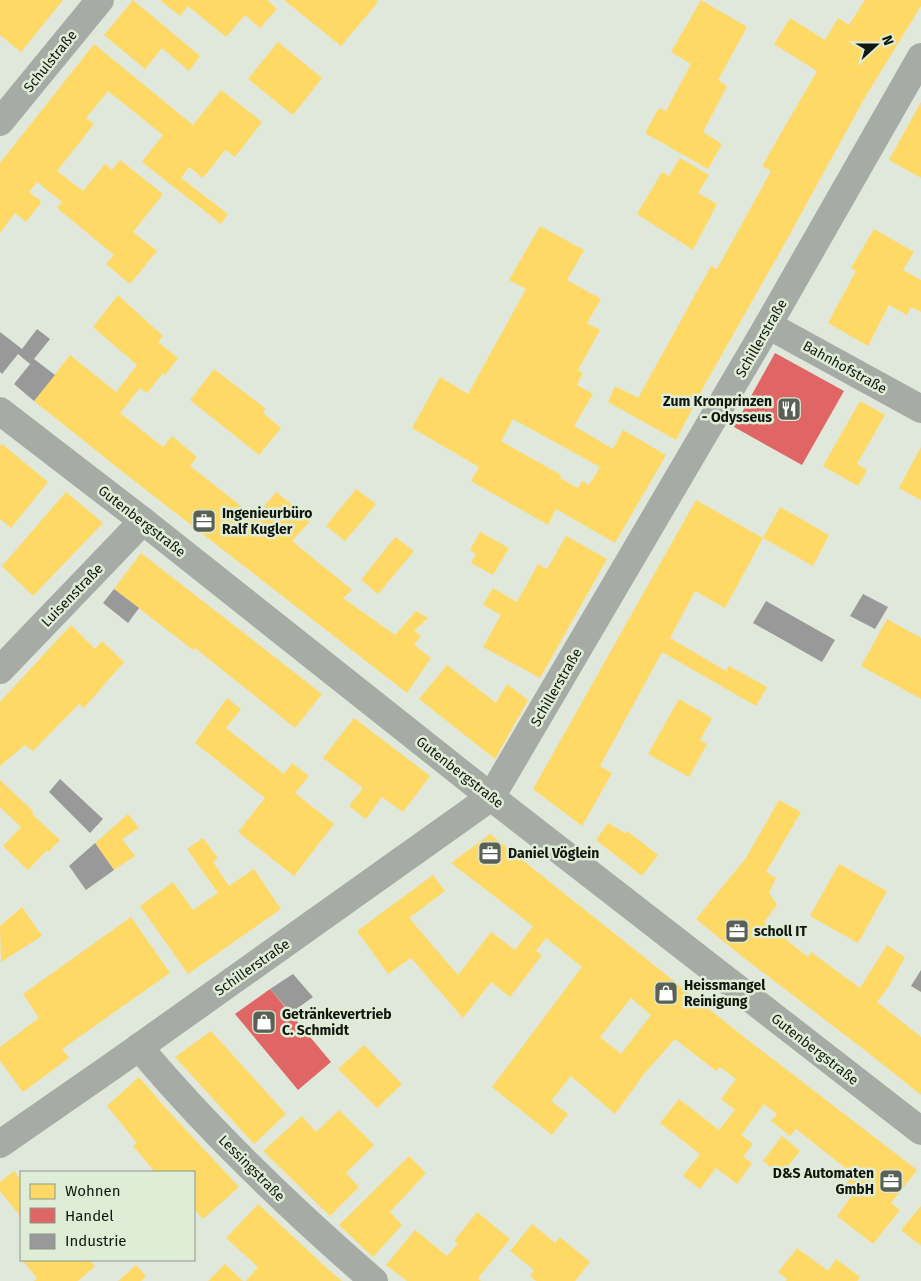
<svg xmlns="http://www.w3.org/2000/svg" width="921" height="1281" viewBox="0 0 921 1281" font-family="'Fira Sans',sans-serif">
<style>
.homes{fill:#ffd966;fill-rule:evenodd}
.shops{fill:#e06666}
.industry{fill:#999}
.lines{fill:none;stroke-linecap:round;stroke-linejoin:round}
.minor{stroke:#a7aba5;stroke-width:28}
.labels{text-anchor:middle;stroke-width:5;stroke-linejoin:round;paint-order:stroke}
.street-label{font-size:14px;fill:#11160e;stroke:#dfedd7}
.poi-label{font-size:14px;font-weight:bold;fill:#11160e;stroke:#dfedd7;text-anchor:start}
</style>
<rect width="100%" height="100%" fill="#e0e8dc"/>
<g class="homes">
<path d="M 0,0 L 63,0 L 21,52 L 0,35 Z"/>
<path d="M 133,0 L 200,56 L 189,71 L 162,48 L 145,69 L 104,35 Z"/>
<path d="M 160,0 L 267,0 L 277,9 L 260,28 L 245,15 L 226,37 L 188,6 L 180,16 Z"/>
<path d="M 284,0 L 376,0 L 378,2 L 341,46 Z"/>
<path d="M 701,0 L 747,27 L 718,80 L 727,86 L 703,132 L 722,144 L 708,169 L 645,133 L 659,108 L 666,111 L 691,64 L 671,52 Z"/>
<path d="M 865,0 L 921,0 L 921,6 L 864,99 L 785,243 L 704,386 L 676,440 L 608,402 L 615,386 L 638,398 L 711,266 L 717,269 L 771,171 L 762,166 L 817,71 L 774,44 L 790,18 L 825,40 L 838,18 L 849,25 Z"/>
<path d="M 278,42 L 322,78 L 293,115 L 248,79 Z"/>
<path d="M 94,44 L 193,125 L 221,90 L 262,122 L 235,157 L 225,150 L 203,178 L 189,167 L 181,178 L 228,214 L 221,224 L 142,162 L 163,135 L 108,91 L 86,118 L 94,124 L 57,171 L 83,191 L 105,164 L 112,170 L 120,160 L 163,194 L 133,232 L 157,251 L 130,284 L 106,264 L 114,255 L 57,208 L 62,202 L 37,182 L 29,192 L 41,201 L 40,204 L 26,222 L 15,213 L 0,233 L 0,163 Z"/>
<path d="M 921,102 L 921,178 L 889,160 Z"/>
<path d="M 680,158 L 709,175 L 698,193 L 717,204 L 693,250 L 637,214 L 662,172 L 669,176 Z"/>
<path d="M 540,226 L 584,250 L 567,280 L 601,299 L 587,323 L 600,330 L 578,370 L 583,373 L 577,385 L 593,394 L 574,426 L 613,449 L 623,430 L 666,455 L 615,543 L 556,509 L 548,525 L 471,481 L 479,467 L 412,428 L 440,377 L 468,394 L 526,289 L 509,280 ZM 513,419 L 600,467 L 589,485 L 582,481 L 578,488 L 560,478 L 561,475 L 501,441 Z"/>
<path d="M 874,229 L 914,252 L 903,270 L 921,280 L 921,312 L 911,307 L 907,315 L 889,305 L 868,346 L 828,323 L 856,271 L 851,268 Z"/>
<path d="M 118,295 L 163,336 L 158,342 L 178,358 L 165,375 L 163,373 L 147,393 L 140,388 L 120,413 L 163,447 L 172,436 L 197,457 L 190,466 L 255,517 L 276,492 L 311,520 L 292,541 L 352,590 L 343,598 L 395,635 L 416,611 L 428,618 L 414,631 L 421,636 L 414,645 L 431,658 L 407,693 L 128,476 L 34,401 L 70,355 L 116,392 L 137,365 L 93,327 Z"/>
<path d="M 214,369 L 266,409 L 263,413 L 281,428 L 259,455 L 190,400 Z"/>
<path d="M 860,401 L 885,415 L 857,464 L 867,470 L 858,486 L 823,466 Z"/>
<path d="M 2,444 L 48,482 L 11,528 L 0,519 L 0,446 Z"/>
<path d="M 921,447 L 921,500 L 899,488 Z"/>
<path d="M 356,489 L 376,504 L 345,541 L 326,526 Z"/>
<path d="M 66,492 L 103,523 L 33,596 L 2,566 Z"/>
<path d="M 696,500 L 763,538 L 725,608 L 695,591 L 670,638 L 726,671 L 729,666 L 767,687 L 756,706 L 662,652 L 600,766 L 612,773 L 582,826 L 533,789 Z"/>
<path d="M 780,507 L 829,535 L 813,566 L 763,538 Z"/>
<path d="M 480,532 L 509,548 L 493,575 L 471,563 L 476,554 L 470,550 Z"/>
<path d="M 566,536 L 607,559 L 540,678 L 483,647 L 501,615 L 483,605 L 493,588 L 517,602 L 538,564 L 547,569 Z"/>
<path d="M 395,537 L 414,551 L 378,594 L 361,580 Z"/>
<path d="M 141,553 L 322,694 L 295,728 L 195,648 L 193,650 L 114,589 Z"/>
<path d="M 887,619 L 921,638 L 921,699 L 861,666 Z"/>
<path d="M 71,625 L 95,649 L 102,641 L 124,662 L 84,708 L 79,704 L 33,751 L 25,745 L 0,766 L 0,702 Z"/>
<path d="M 447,665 L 496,703 L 507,684 L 528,700 L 495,759 L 419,699 Z"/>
<path d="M 227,698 L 241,709 L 226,728 L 284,774 L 292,763 L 309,776 L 295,793 L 334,824 L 294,876 L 238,832 L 265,798 L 195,743 Z"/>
<path d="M 679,699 L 712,718 L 700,740 L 707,744 L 689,777 L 648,754 Z"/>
<path d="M 354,718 L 430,776 L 403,812 L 382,797 L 366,819 L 349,806 L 363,788 L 323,758 Z"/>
<path d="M 0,780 L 34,812 L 32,814 L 60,840 L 48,852 L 46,851 L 28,870 L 3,846 L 21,827 L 0,807 Z"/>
<path d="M 779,800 L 801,812 L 766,872 L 776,878 L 769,893 L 777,905 L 764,922 L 808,957 L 811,952 L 860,988 L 887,945 L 905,957 L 889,986 L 877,1002 L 921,1037 L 921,1095 L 871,1055 L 739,954 L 696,919 L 746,858 Z"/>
<path d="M 128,814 L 139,828 L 122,839 L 135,856 L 114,870 L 95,843 Z"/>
<path d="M 608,823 L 625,833 L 627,831 L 658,855 L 642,876 L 596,840 Z"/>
<path d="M 490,834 L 744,1037 L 917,1170 L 891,1203 L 900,1210 L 873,1244 L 837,1216 L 854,1193 L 845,1185 L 853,1174 L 796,1129 L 790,1136 L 771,1121 L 777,1114 L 764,1104 L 741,1135 L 753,1144 L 743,1157 L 752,1163 L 737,1184 L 716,1168 L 700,1189 L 683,1176 L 700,1154 L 660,1123 L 679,1099 L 719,1130 L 735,1110 L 721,1099 L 736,1079 L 720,1067 L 716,1071 L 675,1039 L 644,1074 L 615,1114 L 571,1076 L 551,1101 L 568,1114 L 552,1135 L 492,1087 L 582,967 L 546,938 L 536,951 L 542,955 L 510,997 L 491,982 L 463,1018 L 411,958 L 388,974 L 357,931 L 433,875 L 445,891 L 409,918 L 458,975 L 491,932 L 515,950 L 533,926 L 451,863 ZM 631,998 L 651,1015 L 621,1054 L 600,1037 Z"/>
<path d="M 203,838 L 218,858 L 213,862 L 229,886 L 254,869 L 281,909 L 188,974 L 140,906 L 173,882 L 193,910 L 218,893 L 187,849 Z"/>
<path d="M 839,864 L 887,891 L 858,943 L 810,916 Z"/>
<path d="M 22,907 L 42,936 L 1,962 L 0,926 Z"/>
<path d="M 131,917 L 170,973 L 62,1049 L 69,1058 L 23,1092 L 0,1061 L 0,1047 L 39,1018 L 23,994 Z"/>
<path d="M 211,1031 L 286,1114 L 254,1144 L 175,1057 Z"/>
<path d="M 364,1045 L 402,1084 L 377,1108 L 338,1069 Z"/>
<path d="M 139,1077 L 170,1113 L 239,1187 L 203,1219 L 194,1209 L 194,1172 L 155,1172 L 133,1146 L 137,1143 L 107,1106 Z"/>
<path d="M 339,1110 L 374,1145 L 346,1173 L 359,1187 L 330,1216 L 263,1151 L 302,1116 L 316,1132 Z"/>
<path d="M 782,1136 L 800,1151 L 781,1175 L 763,1161 Z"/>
<path d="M 409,1156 L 426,1173 L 390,1212 L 402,1225 L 373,1257 L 339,1225 Z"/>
<path d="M 14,1171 L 21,1180 L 21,1217 L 0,1191 L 0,1182 Z"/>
<path d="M 258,1204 L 330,1271 L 342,1281 L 246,1281 L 258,1267 L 226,1238 Z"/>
<path d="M 921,1206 L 921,1246 L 901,1230 Z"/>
<path d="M 477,1212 L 510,1239 L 478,1278 L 481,1281 L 407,1281 L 386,1265 L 415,1230 L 447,1256 L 458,1244 L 454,1241 Z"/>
<path d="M 532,1224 L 555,1243 L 560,1237 L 590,1262 L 575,1281 L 536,1281 L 530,1276 L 534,1270 L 510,1251 Z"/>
<path d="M 797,1248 L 828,1271 L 836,1259 L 860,1277 L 857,1281 L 786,1281 L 787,1279 L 778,1272 Z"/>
<path d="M 22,1260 L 89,1260 L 95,1266 L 78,1281 L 34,1281 L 37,1278 Z"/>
<path d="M 225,1264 L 243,1281 L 208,1281 Z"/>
<path d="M 136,1265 L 146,1276 L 141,1281 L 118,1281 Z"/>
</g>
<g class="shops">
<path d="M 775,353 L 844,391 L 802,465 L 734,427 Z"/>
<path d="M 270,989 L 331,1062 L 298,1090 L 235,1014 Z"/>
</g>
<g class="industry">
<path d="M 37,329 L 50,339 L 34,359 L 55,375 L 34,401 L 14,384 L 30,364 L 18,354 L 2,374 L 0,372 L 0,332 L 22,349 Z"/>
<path d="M 114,589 L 139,608 L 128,623 L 103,603 Z"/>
<path d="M 863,594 L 888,607 L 875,629 L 850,616 Z"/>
<path d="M 766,601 L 835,640 L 822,662 L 753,623 Z"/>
<path d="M 60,779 L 103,819 L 90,833 L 49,792 Z"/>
<path d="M 95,843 L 114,870 L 86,890 L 69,866 Z"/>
<path d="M 921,970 L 921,992 L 911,986 Z"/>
<path d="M 293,974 L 313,997 L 291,1013 L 270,989 Z"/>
</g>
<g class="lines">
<g class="minor">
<path d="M 0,122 L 100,0"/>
<path d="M 768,325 L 921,409"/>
<path d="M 0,411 L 143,521 L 491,797 L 921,1131"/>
<path d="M 0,670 L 143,521"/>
<path d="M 139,1047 C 210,1132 290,1208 374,1281"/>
<path d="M 0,1144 L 114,1065 L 491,797 L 768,325 L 921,57"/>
</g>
</g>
<defs>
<g id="restaurant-square" transform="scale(1.25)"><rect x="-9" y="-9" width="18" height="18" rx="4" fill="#596056" stroke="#dfedd7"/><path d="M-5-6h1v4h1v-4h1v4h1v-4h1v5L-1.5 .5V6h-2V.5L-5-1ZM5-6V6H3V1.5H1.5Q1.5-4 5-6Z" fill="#fff"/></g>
<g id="office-square" transform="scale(1.25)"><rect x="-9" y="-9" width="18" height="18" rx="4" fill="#596056" stroke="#dfedd7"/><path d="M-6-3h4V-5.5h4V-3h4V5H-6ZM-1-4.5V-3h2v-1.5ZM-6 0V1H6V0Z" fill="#fff"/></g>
<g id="shop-square" transform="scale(1.25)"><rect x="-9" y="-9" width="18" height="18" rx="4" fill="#596056" stroke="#dfedd7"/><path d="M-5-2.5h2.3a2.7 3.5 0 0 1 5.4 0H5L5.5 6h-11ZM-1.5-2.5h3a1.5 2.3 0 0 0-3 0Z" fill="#fff"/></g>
</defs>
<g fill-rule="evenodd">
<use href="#restaurant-square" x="789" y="409"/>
<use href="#office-square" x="204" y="521"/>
<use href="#office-square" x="490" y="853"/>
<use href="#office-square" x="737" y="931"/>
<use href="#shop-square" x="666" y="993"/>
<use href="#shop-square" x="264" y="1022"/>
<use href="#office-square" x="891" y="1181"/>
</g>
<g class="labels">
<g class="street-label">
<text transform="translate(50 61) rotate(-51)" y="5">Schulstraße</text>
<text transform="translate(761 338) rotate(-60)" y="5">Schillerstraße</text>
<text transform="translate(845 367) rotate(29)" y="5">Bahnhofstraße</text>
<text transform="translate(142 521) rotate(38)" y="5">Gutenbergstraße</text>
<text transform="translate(72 595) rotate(-46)" y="5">Luisenstraße</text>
<text transform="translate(556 687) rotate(-60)" y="5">Schillerstraße</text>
<text transform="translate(460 772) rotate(38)" y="5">Gutenbergstraße</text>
<text transform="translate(252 967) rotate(-35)" y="5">Schillerstraße</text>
<text transform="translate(815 1049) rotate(38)" y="5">Gutenbergstraße</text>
<text transform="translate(252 1168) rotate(45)" y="5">Lessingstraße</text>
</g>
<g class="poi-label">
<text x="772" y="406" text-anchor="end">Zum Kronprinzen<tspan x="772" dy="16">- Odysseus</tspan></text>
<text x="222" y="518">Ingenieurbüro<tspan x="222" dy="16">Ralf Kugler</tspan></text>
<text x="508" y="858">Daniel Vöglein</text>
<text x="754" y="936">scholl IT</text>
<text x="684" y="990">Heissmangel<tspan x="684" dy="16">Reinigung</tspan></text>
<text x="282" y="1019">Getränkevertrieb<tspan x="282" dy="16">C. Schmidt</tspan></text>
<text x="874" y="1178" text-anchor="end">D&amp;S Automaten<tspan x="874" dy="16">GmbH</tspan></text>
</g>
</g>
<rect x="20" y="1171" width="175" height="90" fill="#dfedd7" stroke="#8d9787"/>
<rect x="30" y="1184" width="25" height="15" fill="#ffd966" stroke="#8d9787"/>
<text x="65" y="1196" font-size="15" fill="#11160e">Wohnen</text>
<rect x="30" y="1208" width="25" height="15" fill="#e06666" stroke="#8d9787"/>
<text x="65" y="1221" font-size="15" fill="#11160e">Handel</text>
<rect x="30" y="1234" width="25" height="15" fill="#999999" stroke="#8d9787"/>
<text x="65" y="1246" font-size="15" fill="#11160e">Industrie</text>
<g transform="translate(876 45) rotate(69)" stroke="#dfedd7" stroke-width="4" paint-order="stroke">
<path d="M0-4L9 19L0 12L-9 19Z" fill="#11160e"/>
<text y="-8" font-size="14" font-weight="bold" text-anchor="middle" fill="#11160e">N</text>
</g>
</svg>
